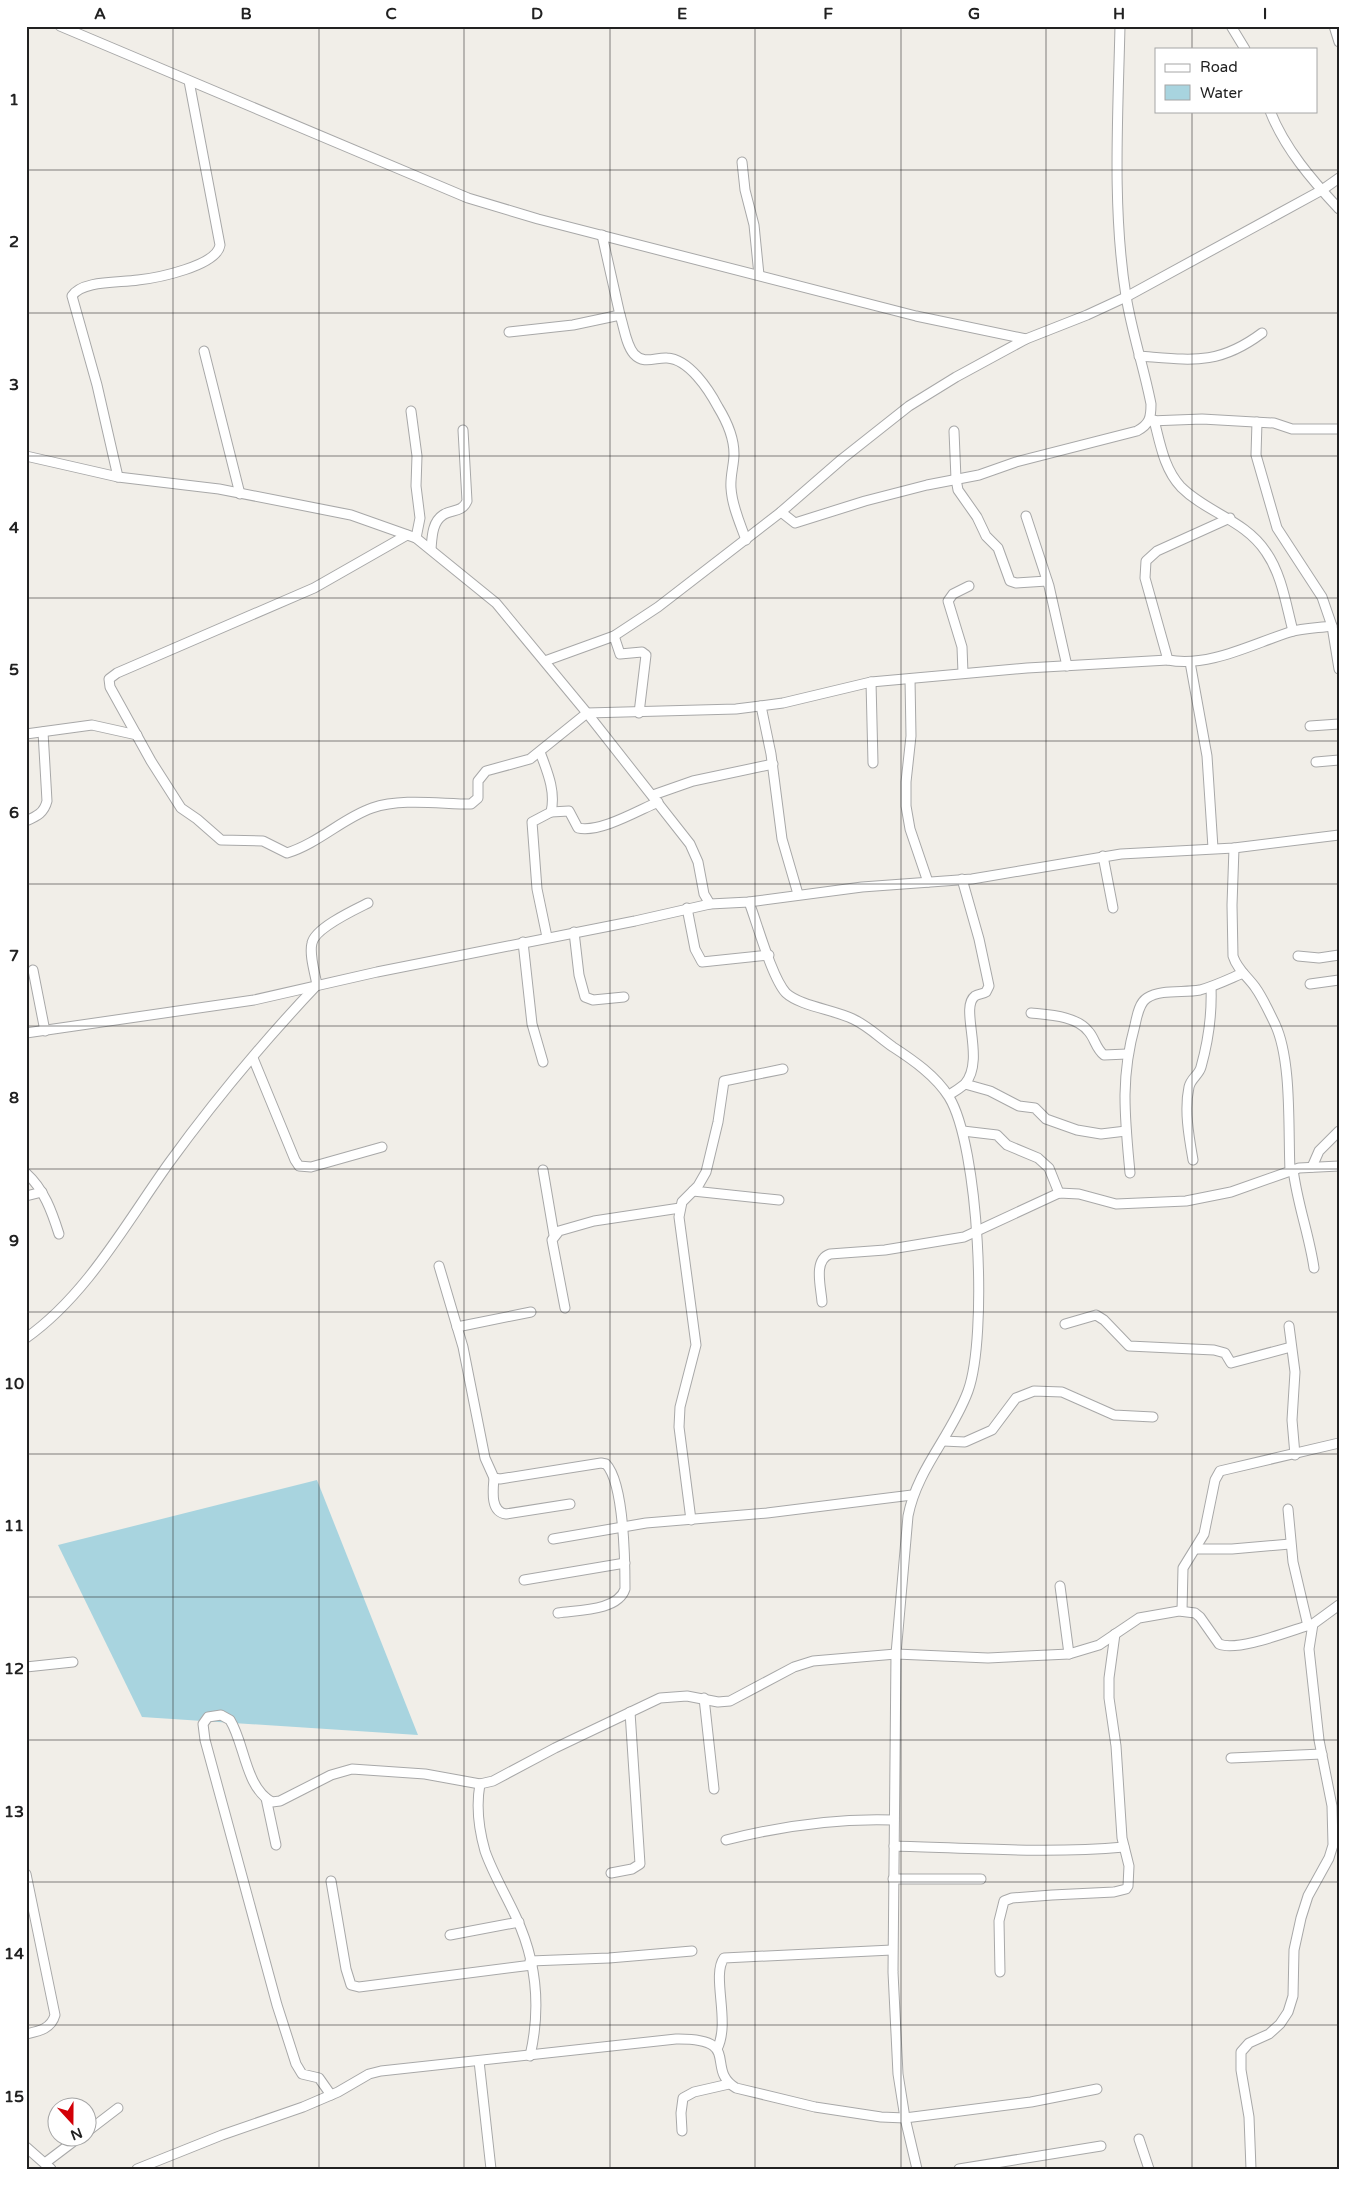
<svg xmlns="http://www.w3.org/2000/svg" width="1365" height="2195" viewBox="0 0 1365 2195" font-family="'Varela Round',sans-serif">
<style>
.water{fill:#a8d4df}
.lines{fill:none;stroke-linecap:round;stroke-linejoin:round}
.minor-casing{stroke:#a8a8a8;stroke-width:11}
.minor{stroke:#fff;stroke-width:9}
.grid{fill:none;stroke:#212121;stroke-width:1;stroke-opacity:0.55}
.neatline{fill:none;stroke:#212121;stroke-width:2}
.grid-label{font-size:16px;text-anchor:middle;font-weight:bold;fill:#212121}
</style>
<rect width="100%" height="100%" fill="#f1eee8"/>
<path class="water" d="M 317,1480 L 418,1735 L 142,1717 L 58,1545 Z"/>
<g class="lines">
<g class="minor-casing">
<g id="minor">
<path d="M 60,26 L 468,198 L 538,219 L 916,316 L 1026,339"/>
<path d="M 1231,26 L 1245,49"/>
<path d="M 1334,26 L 1339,42"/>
<path d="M 1270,111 C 1285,149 1312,180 1339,209"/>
<path d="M 742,162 L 745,190 L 754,225 L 759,275"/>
<path d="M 620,315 C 624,327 626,345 634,354 C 644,365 656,357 667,358 C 689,359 709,390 718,407 C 726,420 734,438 734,454 C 734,465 730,476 731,488 C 732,506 740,523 746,540"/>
<path d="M 509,332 L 573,325 L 620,315 L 602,235"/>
<path d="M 204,351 L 240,494"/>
<path d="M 1139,356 C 1191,360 1218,366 1262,333"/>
<path d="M 411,411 L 417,456 L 416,486 L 420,518 L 416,538"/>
<path d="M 1154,420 C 1160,443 1164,469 1181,487 C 1207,513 1245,520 1266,552 C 1282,575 1286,605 1293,631"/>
<path d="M 1150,421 L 1202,419 L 1274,423 L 1292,429 L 1339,429"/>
<path d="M 1257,422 L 1256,455 L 1277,528 L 1322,597 L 1332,626 L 1339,669"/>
<path d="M 954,431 L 956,479 L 958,490 L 977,517 L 986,536 L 998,548 L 1010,581 L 1016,583 L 1047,581"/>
<path d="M 26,456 L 118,477 L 219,489 L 351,515 L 416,538 L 496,603 L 587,713 L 690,844 L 698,862 L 704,894 L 710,904 L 749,902 L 862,887 L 972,879 L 1121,854 L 1234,848 L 1339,835"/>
<path d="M 118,477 L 97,385 L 72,296 C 82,280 120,283 138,280 C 157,278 217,266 220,245 L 189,81"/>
<path d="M 781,512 L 795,523 L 865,501 L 927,485 L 979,475 L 1016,462 L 1137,431 C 1150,424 1151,417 1151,404 C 1144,368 1132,333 1126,296 C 1112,208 1118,116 1120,26"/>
<path d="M 1026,516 L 1049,586 L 1067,666"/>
<path d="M 1230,518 L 1157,551 L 1146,561 L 1145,578 L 1168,660 C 1208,668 1252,644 1290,632 C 1303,628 1318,628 1332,626"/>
<path d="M 407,535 L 314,588 L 117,673 L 109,679 L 110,687 L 151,761 L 181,808 L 197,819 L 221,840 L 263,841 L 287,853 C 319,843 343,818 372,808 C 402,798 440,804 471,804 L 478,798 L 478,781 L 486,771 L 530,759 L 587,713 L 736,709 L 783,703 L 871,682 L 1027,668 L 1168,660"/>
<path d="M 431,549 C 432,538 432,522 443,515 C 451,509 462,513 467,501 L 463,430"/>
<path d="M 614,636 L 620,654 L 642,652 L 646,655 L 639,713"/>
<path d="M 545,661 L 614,636 L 658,607 L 781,512 L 842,459 L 909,406 L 956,377 L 1026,339 L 1087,315 L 1126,297 L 1322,190 L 1339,178"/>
<path d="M 1190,662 L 1207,756 L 1213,848"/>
<path d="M 963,673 L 962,647 L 948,601 L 953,594 L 969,586"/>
<path d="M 910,679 L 911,736 L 906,782 L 906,806 L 910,829 L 928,882"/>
<path d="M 871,682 L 873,763"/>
<path d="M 761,706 L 771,754 L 782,839 L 798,894"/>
<path d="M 1310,726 L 1339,724"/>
<path d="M 26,734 L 92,725 L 137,735"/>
<path d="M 540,752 C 547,771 556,791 551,812 L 532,822 L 537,889 L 547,937"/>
<path d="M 1316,762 L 1339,760"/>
<path d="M 653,795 L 693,781 L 773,764"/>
<path d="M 551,812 L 569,811 L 578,828 C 600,833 637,811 658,802"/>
<path d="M 26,821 C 37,816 44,813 47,801 L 43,732"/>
<path d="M 1234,848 L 1232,905 L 1233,956 C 1237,969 1247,976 1255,987 C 1263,998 1269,1012 1275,1024 C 1292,1060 1288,1129 1290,1170"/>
<path d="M 1103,856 L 1113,908"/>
<path d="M 749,902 C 757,923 772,978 786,993 C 800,1006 835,1010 853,1019 C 868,1026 880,1038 893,1047 C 913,1060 936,1076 949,1097 C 979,1146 988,1336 968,1391 C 952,1435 917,1469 908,1516 L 896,1654 L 893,1972 L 898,2074 L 905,2118 L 917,2169"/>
<path d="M 687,908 L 695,949 L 702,962 L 769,955"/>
<path d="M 574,932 L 579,975 L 585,997 L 593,1000 L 624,997"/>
<path d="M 523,942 L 532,1024 L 543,1062"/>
<path d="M 1298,956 L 1319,958 L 1339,955"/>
<path d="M 33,970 L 45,1031"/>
<path d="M 1310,984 L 1339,980"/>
<path d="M 1031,1013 C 1050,1015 1077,1016 1089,1032 C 1095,1039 1096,1049 1104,1055 L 1127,1054"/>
<path d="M 26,1033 L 254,1000 L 377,972 L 635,921 L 710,904"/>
<path d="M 253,1058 L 295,1160 L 299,1166 L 311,1167 L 382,1147"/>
<path d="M 965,1084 L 990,1091 L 1019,1106 L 1035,1108 L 1046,1119 L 1077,1130 L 1101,1134 L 1126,1131"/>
<path d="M 949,1095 C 954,1092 960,1088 965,1084 C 986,1059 959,1008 975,996 C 978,994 983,994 986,992 L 989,986 L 979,939 L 962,879"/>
<path d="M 963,1131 L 997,1135 L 1007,1145 L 1038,1158 L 1049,1168 L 1059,1193"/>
<path d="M 1193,1160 C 1189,1137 1184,1110 1189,1087 C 1191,1078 1199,1075 1201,1067 C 1208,1042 1212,1013 1211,987"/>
<path d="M 1312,1167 L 1319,1151 L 1339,1131"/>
<path d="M 1293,1169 C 1297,1203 1309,1234 1314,1268"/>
<path d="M 543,1170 L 554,1235"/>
<path d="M 26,1173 C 44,1189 52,1212 59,1234"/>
<path d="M 1130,1173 C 1125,1118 1120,1079 1135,1025 C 1137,1016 1139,1003 1147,998 C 1161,989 1184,993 1200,990 C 1215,986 1229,979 1243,973"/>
<path d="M 693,1191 L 779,1200"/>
<path d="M 26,1196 L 42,1192"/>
<path d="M 439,1266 L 463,1347 L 485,1458 L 494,1478 L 500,1479 L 601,1463 L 606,1464 C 624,1483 625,1562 625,1589 C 618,1611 577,1610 558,1613"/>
<path d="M 822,1302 C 821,1287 813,1260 830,1254 L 885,1250 L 964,1237 L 1059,1193 L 1079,1194 L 1116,1204 L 1186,1201 L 1231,1192 L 1299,1168 L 1339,1166"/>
<path d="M 565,1308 L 552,1240 L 559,1231 L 594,1221 L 680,1208"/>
<path d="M 1065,1324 L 1096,1315 L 1104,1320 L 1129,1346 L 1214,1350 L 1225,1353 L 1231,1363 L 1291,1347"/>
<path d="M 1289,1326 L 1295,1372 L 1292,1420 L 1295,1455"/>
<path d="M 457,1327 L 531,1312"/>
<path d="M 26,1338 C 87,1295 126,1223 169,1163 C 214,1101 264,1041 317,985 C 315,973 309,955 312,943 C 315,928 354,910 368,903"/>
<path d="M 943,1441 L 965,1442 L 992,1430 L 1016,1398 L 1034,1391 L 1062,1392 L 1114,1415 L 1153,1417"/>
<path d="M 494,1478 C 493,1490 490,1512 506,1514 L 570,1504"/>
<path d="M 1288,1509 L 1293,1562 L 1308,1626"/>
<path d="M 691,1520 L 679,1427 L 680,1407 L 696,1345 L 679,1217 L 682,1202 L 698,1186 L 706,1172 L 718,1122 L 724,1081 L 783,1069"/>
<path d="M 553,1539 L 646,1523 L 767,1513 L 912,1495"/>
<path d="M 1195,1549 L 1232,1549 L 1290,1544"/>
<path d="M 524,1580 L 625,1563"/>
<path d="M 1060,1586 L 1069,1654"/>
<path d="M 1182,1611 L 1183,1568 L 1204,1534 L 1215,1480 L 1220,1471 L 1339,1443"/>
<path d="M 26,1667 L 73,1662"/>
<path d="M 704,1698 L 714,1789"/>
<path d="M 1231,1758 L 1322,1754"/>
<path d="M 480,1784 C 476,1806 479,1830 485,1851 C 493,1874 506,1895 516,1917 C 537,1962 541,2008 530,2056"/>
<path d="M 266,1798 L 276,1845"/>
<path d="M 726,1840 C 781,1826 837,1818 894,1820"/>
<path d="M 894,1846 C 971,1848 1047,1854 1124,1847"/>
<path d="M 611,1873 L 632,1869 L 640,1864 L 630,1712"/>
<path d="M 26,1874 L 55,2015 C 51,2029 39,2031 26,2034"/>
<path d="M 893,1879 L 981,1879"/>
<path d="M 331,1881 L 346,1969 L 351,1985 L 359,1987 L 532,1965"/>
<path d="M 450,1935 L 519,1922"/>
<path d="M 530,1961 L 609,1958 L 692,1951"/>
<path d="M 1000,1972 L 999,1921 L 1004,1901 L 1012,1898 L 1052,1895 L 1114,1892 L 1126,1889 L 1128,1886 L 1129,1866 L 1122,1838 L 1116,1746 L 1109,1698 L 1109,1678 L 1115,1634"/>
<path d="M 717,2049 C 731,2022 711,1976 724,1958 L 892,1950"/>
<path d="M 479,2061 L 491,2169"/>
<path d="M 331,2095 L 319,2078 L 302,2074 L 296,2064 L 277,2005 L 205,1740 L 203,1724 L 208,1717 L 221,1715 L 230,1720 C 245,1744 245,1787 272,1802 L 280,1801 L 331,1775 L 352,1769 L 425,1774 L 480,1784 L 493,1781 L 555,1748 L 660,1698 L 687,1696 L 718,1702 L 730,1701 L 794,1667 L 813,1661 L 896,1654 L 988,1658 L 1069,1654 L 1099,1645 L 1139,1618 L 1179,1611 L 1195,1613 L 1200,1617 L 1219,1644 C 1238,1652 1292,1630 1313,1624"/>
<path d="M 88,2131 L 118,2108"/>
<path d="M 682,2131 L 681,2113 L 683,2098 L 694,2092 L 729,2084"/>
<path d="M 1139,2139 L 1149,2169"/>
<path d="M 26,2147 L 51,2169"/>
<path d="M 45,2163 L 78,2138"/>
<path d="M 137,2169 L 222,2135 L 303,2107 L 338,2092 L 369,2074 L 381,2071 L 676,2039 C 744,2038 704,2069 736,2088 L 815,2107 L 881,2117 L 905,2118 L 1031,2102 L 1097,2089"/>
<path d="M 959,2169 L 1101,2146"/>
<path d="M 1251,2169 L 1249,2117 L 1241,2070 L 1241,2052 L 1249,2043 L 1269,2034 L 1280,2024 L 1288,2012 L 1293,1996 L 1294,1950 L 1301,1918 L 1308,1896 L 1329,1858 L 1333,1845 L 1332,1806 L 1319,1740 L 1309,1649 L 1313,1624 L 1339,1605"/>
</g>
</g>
<use href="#minor" class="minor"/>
</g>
<path class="grid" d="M 173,26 L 173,2169M 319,26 L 319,2169M 464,26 L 464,2169M 610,26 L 610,2169M 755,26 L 755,2169M 901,26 L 901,2169M 1046,26 L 1046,2169M 1192,26 L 1192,49M 1192,111 L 1192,2169M 26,170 L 1339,170M 26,313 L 1339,313M 26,456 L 1339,456M 26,598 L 1339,598M 26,741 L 1339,741M 26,884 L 1339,884M 26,1026 L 1339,1026M 26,1169 L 1339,1169M 26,1312 L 1339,1312M 26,1454 L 1339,1454M 26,1597 L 1339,1597M 26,1740 L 1339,1740M 26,1882 L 1339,1882M 26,2025 L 1339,2025"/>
<rect width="1365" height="2195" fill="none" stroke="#ffffff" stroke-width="55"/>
<rect x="1155" y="48" width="162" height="65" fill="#ffffff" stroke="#a6a6a6"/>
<rect x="1165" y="64" width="25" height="8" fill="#ffffff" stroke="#a6a6a6"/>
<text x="1200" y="72" font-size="15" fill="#212121">Road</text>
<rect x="1165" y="85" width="25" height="15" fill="#a8d4df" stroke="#a6a6a6"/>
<text x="1200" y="98" font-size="15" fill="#212121">Water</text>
<g transform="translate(72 2122) rotate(159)"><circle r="24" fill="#ffffff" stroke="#a6a6a6"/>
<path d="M0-4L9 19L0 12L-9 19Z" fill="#d20007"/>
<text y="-8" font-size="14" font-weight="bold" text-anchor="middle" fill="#212121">N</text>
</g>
<rect x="28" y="28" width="1310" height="2140" class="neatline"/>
<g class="grid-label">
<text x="100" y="19">A</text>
<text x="246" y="19">B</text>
<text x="391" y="19">C</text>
<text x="537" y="19">D</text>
<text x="682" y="19">E</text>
<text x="828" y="19">F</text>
<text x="974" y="19">G</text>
<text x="1119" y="19">H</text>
<text x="1265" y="19">I</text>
<text x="14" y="105">1</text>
<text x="14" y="247">2</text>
<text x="14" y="390">3</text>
<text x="14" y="533">4</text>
<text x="14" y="675">5</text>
<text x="14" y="818">6</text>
<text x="14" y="961">7</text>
<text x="14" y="1103">8</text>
<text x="14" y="1246">9</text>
<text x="14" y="1389">10</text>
<text x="14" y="1531">11</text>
<text x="14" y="1674">12</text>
<text x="14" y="1817">13</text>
<text x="14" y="1959">14</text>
<text x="14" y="2102">15</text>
</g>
</svg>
